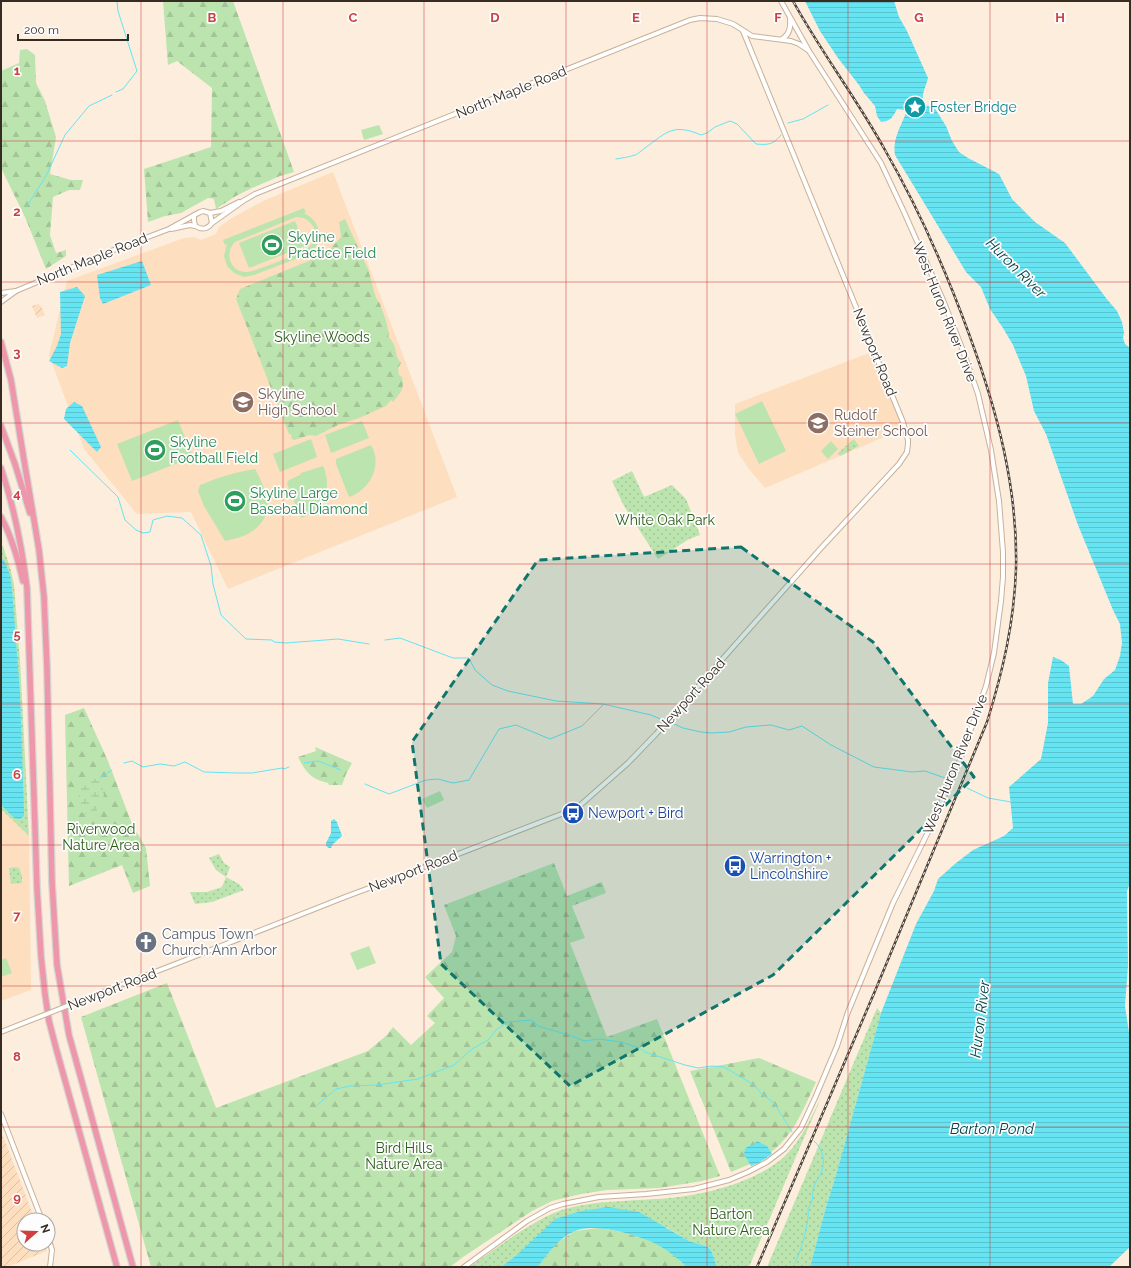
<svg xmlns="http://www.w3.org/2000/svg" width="1131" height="1268" viewBox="0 0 1131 1268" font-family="Raleway,sans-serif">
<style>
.built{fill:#fddebe}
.industrial{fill:url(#industrial-furrows)}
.forest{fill:url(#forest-firs)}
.wetland{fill:url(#wetland-marsh)}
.park{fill:url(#park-dots)}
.pitch{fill:#bce4af;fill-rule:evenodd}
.water{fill:url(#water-rules)}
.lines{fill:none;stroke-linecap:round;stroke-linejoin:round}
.stream{stroke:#66e4f2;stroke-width:1}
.secondary-casing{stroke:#cab198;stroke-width:6}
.highway-casing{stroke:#d7d5d3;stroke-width:8}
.secondary{stroke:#fff;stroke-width:4}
.highway{stroke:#ee97aa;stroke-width:5.5}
.rail-casing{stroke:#4e4339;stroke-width:2.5}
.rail{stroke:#fdfdfd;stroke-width:1;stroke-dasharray:3;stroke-linecap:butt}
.secondary-bridge-casing{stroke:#cab198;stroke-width:6;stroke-linecap:butt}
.secondary-bridge{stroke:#fff;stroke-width:4}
.marked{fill:#0f766e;fill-opacity:0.2;stroke:#0f766e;stroke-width:3;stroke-dasharray:8 5;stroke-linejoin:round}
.grid{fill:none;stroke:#ce3f40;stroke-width:1;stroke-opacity:0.55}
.labels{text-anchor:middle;stroke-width:3.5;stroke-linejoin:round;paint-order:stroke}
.street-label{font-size:14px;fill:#362c22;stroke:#fdfdfd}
.culture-label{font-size:14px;fill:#0d838f;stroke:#fdfdfd;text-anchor:start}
.leisure-label{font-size:14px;fill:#27864d;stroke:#fdfdfd;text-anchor:start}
.park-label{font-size:14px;fill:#2b5d17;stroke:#fdfdfd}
.education-label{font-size:14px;fill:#785e54;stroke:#fdfdfd;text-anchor:start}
.transit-label{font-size:14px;fill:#164399;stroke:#fdfdfd;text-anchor:start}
.worship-label{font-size:14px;fill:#5b616d;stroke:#fdfdfd;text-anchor:start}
.water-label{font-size:15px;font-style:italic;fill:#054248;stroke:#fdfdfd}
.grid-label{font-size:13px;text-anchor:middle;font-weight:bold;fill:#ce3f40;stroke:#fdfdfd;stroke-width:3.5;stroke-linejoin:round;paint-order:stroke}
</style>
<defs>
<pattern id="industrial-furrows" width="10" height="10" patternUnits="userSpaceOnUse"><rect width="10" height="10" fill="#fddebe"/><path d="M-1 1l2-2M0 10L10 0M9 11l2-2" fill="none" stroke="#d9bfa3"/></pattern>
<pattern id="forest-firs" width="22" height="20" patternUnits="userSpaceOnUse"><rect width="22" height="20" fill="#bce4af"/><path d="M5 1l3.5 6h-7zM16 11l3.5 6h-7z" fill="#a2c496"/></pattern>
<pattern id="wetland-marsh" width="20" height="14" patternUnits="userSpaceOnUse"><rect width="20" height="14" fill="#bce4af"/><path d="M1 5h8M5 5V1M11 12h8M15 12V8" fill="none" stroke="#a2c496"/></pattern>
<pattern id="park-dots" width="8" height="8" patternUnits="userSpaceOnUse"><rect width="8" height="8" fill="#bce4af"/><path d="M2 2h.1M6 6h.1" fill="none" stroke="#a2c496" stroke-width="1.8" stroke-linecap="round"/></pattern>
<pattern id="water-rules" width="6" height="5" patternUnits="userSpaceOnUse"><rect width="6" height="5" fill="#66e4f2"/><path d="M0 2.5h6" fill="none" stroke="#59c4cf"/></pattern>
</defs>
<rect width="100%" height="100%" fill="#fceddd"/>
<g class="built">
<path d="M 333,172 L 457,497 L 228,589 L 191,512 L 137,514 L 84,449 L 49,355 L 67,281 L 184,238 L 194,237 L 201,240 L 216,234 L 219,227 L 232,218 L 263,201 Z"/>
<path d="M 872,352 L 903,429 L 765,488 L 749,469 L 738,453 L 735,435 L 735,404 Z"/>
<path d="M 1,809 L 29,836 L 31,990 L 1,1001 Z"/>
</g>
<g class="industrial">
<path d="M 38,304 L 41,306 L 45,315 L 37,318 L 32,306 Z"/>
<path d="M 1,1131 L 35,1220 L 24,1220 L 24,1244 L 44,1244 L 47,1251 L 7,1267 L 1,1267 Z"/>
</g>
<g class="forest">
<path d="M 163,1 L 233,1 L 294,172 L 280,176 L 252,188 L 236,196 L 216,209 L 214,199 L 208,198 L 181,213 L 165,216 L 148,222 L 144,169 L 211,147 L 212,88 L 177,61 L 168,65 Z"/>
<path d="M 27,49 L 35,55 L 36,83 L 45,101 L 56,137 L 50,174 L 71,180 L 83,180 L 80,190 L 69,190 L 53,197 L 50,235 L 56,253 L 66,250 L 66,256 L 46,269 L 25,217 L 1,168 L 1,71 L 19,63 L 20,50 Z"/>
<path d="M 345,219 L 368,269 L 376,298 L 380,304 L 386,321 L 389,334 L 388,336 C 391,340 394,343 395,348 C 397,355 396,357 401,363 L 398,368 L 399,375 L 402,377 C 405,389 400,393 393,402 L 391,400 L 386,406 L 359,418 L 338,425 L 316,436 L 310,435 L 294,440 L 291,438 L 292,435 L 289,434 L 236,299 L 240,289 L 326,254 L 341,237 L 339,222 Z"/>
<path d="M 84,708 L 108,761 L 132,824 L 146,848 L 150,886 L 133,893 L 122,865 L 69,886 L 65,715 Z"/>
<path d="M 315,747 L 352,763 L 346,774 L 342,785 L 329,785 L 328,783 C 311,779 306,773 298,757 L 316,751 Z"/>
<path d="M 554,863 L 567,896 L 602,882 L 606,893 L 572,906 L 585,938 L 570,943 L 607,1037 L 657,1019 L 720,1176 L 702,1181 L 659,1188 L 607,1190 L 581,1194 L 552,1201 L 532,1211 L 463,1257 L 450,1267 L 151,1267 L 81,1017 L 167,983 L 216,1108 L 368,1051 L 387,1035 L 393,1027 L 411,1045 L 435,1023 L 427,1016 L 444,998 L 425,977 L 452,952 L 456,936 L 444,905 Z"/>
<path d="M 759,1058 L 816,1082 C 803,1110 792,1140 764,1157 C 754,1163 742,1167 731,1172 L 690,1071 Z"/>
<path d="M 598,1228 C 616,1230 641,1236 657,1244 C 669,1250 678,1259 687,1267 L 538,1267 L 554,1245 L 575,1231 Z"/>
</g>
<path class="wetland" d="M 100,778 L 104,795 L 93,818 L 79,811 L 80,789 L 94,779 Z"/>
<g class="park">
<path d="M 854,439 L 859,446 L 840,456 L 838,453 Z"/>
<path d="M 632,471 L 644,497 L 672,485 L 686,499 L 700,535 L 689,539 L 658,559 L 624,506 L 612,481 Z"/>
<path d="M 3,546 L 11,571 L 14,585 L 20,661 L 29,836 L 1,809 L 1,547 Z"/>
<path d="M 219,854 L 224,863 L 230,867 L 226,877 L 239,884 L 244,890 L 212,902 L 195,904 L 190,892 L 207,892 L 222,887 L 226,877 L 216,870 L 209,858 Z"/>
<path d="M 16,867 L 19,868 L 22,876 L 22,883 L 11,884 L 9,868 Z"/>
<path d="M 877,1008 L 881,1013 L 836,1175 L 826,1207 L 810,1267 L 767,1267 Z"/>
<path d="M 821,1098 L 749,1267 L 717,1267 L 711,1250 L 706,1246 L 689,1241 L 666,1227 L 608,1207 L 518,1254 L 501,1267 L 469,1267 C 499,1247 534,1218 568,1208 C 597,1201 626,1201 656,1199 C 696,1197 756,1184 786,1155 C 802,1139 811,1117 821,1098 Z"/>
</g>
<g class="pitch">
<path d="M 379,125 L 383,134 L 364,140 L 361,130 Z"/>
<path d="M 304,208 L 306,212 L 304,213 C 323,222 325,246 306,255 L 254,275 L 244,277 L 234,273 L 227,266 L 224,256 L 227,244 L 225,245 L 223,240 ZM 296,217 C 304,217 310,220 314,228 C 316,234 314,242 309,247 C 304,252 254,272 247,272 C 230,273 224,253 235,242 Z"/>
<path d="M 295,221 L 305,246 L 249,268 L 239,243 Z"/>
<path d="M 762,401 L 786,451 L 759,464 L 735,414 Z"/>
<path d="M 178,420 L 193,457 L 132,481 L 117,444 Z"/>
<path d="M 362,421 L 369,438 L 331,453 L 325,435 Z"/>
<path d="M 311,439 L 317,457 L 280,472 L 273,454 Z"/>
<path d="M 831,441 L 838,449 L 828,459 L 821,451 Z"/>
<path d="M 371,445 C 383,465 370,490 349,497 L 336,464 L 336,459 Z"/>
<path d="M 323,466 C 333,487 324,511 301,518 L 287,484 L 289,480 L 300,475 L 301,473 Z"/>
<path d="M 255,469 C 267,491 277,515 251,532 C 244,537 233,539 225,541 L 204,506 L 198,491 L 200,485 C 219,477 236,472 255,469 Z"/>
<path d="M 440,791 L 444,800 L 427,808 L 422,799 Z"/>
<path d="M 369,946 L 376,963 L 357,970 L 350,953 Z"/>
<path d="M 6,958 L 12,973 L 1,977 L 1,960 Z"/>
</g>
<g class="water">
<path d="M 805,1 L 894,1 L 899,17 L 907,31 L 928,78 C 926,87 920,96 924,105 L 934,107 L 946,126 L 952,141 L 959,152 L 968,158 L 999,174 L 1012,199 L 1035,222 L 1065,243 L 1106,298 L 1117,311 L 1122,322 L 1124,333 L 1123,338 L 1125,344 L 1130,348 L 1130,883 L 1127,891 L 1128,966 L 1125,1006 L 1130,1039 L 1130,1247 L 1109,1267 L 810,1267 L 826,1207 L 836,1175 L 881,1013 L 916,924 L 934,891 L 938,879 L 956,863 L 973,850 L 1004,836 L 1013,828 L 1009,787 L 1041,759 L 1048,723 L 1048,683 L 1053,657 L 1061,660 L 1069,666 L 1073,704 L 1081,704 L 1093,696 L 1104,679 L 1115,670 L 1120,656 L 1122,643 L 1120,624 L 1113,610 L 1078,525 L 1046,434 L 1034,411 L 1026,376 L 1013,345 L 1003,328 L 990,309 L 981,287 L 966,272 L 895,155 C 892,140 901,126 906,113 L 904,110 L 897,109 C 893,117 891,121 881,122 L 877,116 L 875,106 L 864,93 L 859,85 L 838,58 L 820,31 Z"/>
<path d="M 142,261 L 151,285 L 103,304 L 100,298 L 97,275 Z"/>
<path d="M 77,287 L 85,296 L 70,343 L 67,366 L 62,368 L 49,361 L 57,346 L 61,334 L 60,292 Z"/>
<path d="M 74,402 L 82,406 L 101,447 L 97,452 L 64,419 L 66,409 Z"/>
<path d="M 1,559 L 4,560 L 10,575 L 12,589 L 20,694 L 24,810 L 24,816 L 20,819 L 14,818 L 1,805 Z"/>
<path d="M 334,819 L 337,822 C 338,827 341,831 342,836 L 333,844 L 331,848 L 329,848 L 326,846 L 326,843 L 331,833 L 331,821 Z"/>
<path d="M 757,1141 L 767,1146 L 772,1154 L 759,1163 L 751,1166 L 744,1154 L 745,1149 L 748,1146 L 752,1146 Z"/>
<path d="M 608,1207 L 639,1212 L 689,1241 L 706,1246 L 711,1250 L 717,1267 L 687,1267 C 678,1259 669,1251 658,1245 C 639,1235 594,1222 575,1231 C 559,1238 548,1253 538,1267 L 501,1267 L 518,1254 L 555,1219 L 581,1211 Z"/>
</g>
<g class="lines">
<g class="stream">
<path d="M 116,92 L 123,89 L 137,71 L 118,11 L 117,1"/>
<path d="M 788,123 L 803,119 L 828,105"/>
<path d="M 616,159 C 622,158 629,157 635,155 C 638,154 642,150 645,148 C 667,132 673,123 701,135 L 707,133 L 715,127 L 730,121 L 737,124 L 756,144 C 768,145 773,145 781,135"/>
<path d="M 27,206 L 46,176 L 65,135 L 89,106 L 112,95"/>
<path d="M 70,450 L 118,497 L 125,520 L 136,530 L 143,533 L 150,532 L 153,520 L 167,516 L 182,518 L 201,535 L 211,566 L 213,584 L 221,615 L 246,639 L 272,640 L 274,642 L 286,643 L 338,639 L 369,644"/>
<path d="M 385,640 L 400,638 L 453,658 L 469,658 L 475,670 L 492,685 L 508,691 L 556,701 L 603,704 L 651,715 L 665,721"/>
<path d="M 670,722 L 683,728 L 701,732 L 712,733 L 729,732 L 746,727 L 771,725 L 789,730 L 802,726 L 831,745 L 874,767 L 912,772 L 925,771 L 948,779"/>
<path d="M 124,763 L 132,761 L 143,767 L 160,764 L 174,766 L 185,762 L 204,772 L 238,773 L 252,773 L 282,768 L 284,769 L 289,767"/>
<path d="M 304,763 L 318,761 L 341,770"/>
<path d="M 100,778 L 112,770"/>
<path d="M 365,784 L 389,794 L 426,780 L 438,779 L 453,783 L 469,780 L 499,729 L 516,725 L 550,739 L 582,726 L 603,705"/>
<path d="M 967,788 L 988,798 L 1011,802"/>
<path d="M 317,1105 L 336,1089 L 350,1086 L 377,1085 L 418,1079 L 454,1065 L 472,1049 L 488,1040 L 496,1030 L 508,1022 L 532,1020 L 538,1026 L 569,1035 L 584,1041 L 599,1039 L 621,1042 L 639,1048 L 645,1052 L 685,1065 L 698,1068 L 712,1066 L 724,1067 L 736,1074 L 754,1085 L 762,1094 L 774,1103 L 792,1132"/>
<path d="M 795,1263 C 801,1252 810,1220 808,1208 C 815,1200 811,1195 814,1187 C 815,1182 819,1178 821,1173 C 826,1163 823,1148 814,1141"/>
</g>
<g class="secondary-casing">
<g id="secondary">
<path d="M 782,39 C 789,35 791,27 790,19"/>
<path d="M 210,213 L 221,211 L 239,202"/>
<path d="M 212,223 L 243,201 L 255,194 L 690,20 L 700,18 L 717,19 L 733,24 L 752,36 L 791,41 L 799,44 L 808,50"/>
<path d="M 171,229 L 190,225 L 195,226"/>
<path d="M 1,293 L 16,291 L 111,251 L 169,229 L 200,212 L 203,211 L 210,213 L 212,223 C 207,230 202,230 195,226 L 194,220 L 194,215"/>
<path d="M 1,302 L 16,291"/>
<path d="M 72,1004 L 178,963 L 345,897 L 396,878 L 577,808 L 628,763 L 656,734 L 822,547 L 899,464 L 907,452 L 908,444 L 908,440 L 903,422 L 743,31"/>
<path d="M 1,1032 L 39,1017"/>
<path d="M 1,1114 L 42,1220"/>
<path d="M 48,1237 L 52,1250 L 50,1267"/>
<path d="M 464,1267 L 527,1221 L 550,1208 L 563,1204 L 599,1197 L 646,1194 L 694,1189 L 729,1180 L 748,1172 L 767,1162 L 784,1149 L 801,1128 L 815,1098 L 837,1046 L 848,1012 L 893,903 L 932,824 L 960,760 L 986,686 L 994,653 L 1001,601 L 1003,577 L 1003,552 L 999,501 L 991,450 L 978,394 L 962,348 L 943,300 L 904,212 L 881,163 L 809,51 L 781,1"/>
</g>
</g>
<g class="highway-casing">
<g id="highway">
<path d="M 1,342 L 11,380 L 24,460 L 39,550 L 44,597 L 47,668 L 52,882 L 57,965 L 69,1035 L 133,1267"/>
<path d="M 1,426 L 15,464 L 30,513"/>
<path d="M 1,468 C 14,507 22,547 27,588 L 37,888 L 41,956 L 45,994 L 49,1021 L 56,1048 L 117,1267"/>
<path d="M 1,517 C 12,537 18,559 23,581"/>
</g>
</g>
<use href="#secondary" class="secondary"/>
<use href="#highway" class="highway"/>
<g class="rail-casing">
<path id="rail" d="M 757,1267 L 875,991 L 987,722 C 1003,671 1014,623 1016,569 C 1018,488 997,410 969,334 C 946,271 919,209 885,150 C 857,99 821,52 793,1"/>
</g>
<use href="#rail" class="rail"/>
<g class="secondary-bridge-casing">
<path id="secondary-bridge" d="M 39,1017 L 72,1004"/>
</g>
<use href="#secondary-bridge" class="secondary-bridge"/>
</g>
<path class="marked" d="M 741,547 L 873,642 L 974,777 L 773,975 L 570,1086 L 441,964 L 412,742 L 538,560 Z"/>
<path class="grid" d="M 141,1 L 141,1267M 283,1 L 283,1267M 424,1 L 424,1267M 566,1 L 566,1267M 707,1 L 707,1267M 848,1 L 848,1267M 990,1 L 990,1267M 1,141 L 1130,141M 1,282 L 1130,282M 1,423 L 1130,423M 1,564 L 1130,564M 1,704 L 1130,704M 1,845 L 1130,845M 1,986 L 1130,986M 1,1127 L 1130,1127"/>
<defs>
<g id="sight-disc" transform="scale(1.15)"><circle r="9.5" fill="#0f9aa8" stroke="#fdfdfd"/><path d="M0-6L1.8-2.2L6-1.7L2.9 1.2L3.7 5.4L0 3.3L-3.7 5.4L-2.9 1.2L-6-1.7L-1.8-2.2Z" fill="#fff"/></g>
<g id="stadium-disc" transform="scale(1.15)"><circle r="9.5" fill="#2e9e5b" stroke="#fdfdfd"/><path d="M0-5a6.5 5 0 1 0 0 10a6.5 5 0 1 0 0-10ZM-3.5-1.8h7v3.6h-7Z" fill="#fff"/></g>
<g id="school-disc" transform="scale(1.15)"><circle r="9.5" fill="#8d6e63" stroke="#fdfdfd"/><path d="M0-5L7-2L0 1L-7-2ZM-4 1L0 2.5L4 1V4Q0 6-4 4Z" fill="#fff"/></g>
<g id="bus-disc" transform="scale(1.15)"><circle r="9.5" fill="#1a4fb4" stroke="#fdfdfd"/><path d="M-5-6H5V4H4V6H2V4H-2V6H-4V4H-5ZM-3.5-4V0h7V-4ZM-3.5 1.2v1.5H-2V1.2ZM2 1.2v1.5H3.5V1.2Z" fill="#fff"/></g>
<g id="church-disc" transform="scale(1.15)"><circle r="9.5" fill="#6b7280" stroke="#fdfdfd"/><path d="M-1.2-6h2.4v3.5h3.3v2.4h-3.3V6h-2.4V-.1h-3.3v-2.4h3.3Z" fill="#fff"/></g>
</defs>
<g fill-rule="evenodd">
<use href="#sight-disc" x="915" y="107"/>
<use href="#stadium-disc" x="272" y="245"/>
<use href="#school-disc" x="243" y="402"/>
<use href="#school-disc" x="818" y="423"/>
<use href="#stadium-disc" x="155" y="450"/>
<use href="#stadium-disc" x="235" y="501"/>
<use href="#bus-disc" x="573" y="813"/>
<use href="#bus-disc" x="735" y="866"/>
<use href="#church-disc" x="146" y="942"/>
</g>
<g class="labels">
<g class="street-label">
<text transform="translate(511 92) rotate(-22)" y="5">North Maple Road</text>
<text transform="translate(92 259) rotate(-22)" y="5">North Maple Road</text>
<text transform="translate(945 312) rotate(68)" y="5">West Huron River Drive</text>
<text transform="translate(875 352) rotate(68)" y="5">Newport Road</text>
<text transform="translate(691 695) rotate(-48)" y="5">Newport Road</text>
<text transform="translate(955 764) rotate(-68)" y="5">West Huron River Drive</text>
<text transform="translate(413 871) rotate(-21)" y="5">Newport Road</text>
<text transform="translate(112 989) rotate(-21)" y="5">Newport Road</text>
</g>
<g class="culture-label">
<text x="930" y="112">Foster Bridge</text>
</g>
<g class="leisure-label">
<text x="288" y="242">Skyline<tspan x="288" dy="16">Practice Field</tspan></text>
<text x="170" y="447">Skyline<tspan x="170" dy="16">Football Field</tspan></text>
<text x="250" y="498">Skyline Large<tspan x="250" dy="16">Baseball Diamond</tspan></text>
</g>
<g class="park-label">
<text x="322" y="342">Skyline Woods</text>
<text x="665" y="525">White Oak Park</text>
<text x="101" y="834">Riverwood<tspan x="101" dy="16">Nature Area</tspan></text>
<text x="404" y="1153">Bird Hills<tspan x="404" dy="16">Nature Area</tspan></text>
<text x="731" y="1219">Barton<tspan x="731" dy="16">Nature Area</tspan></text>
</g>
<g class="education-label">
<text x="258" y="399">Skyline<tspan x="258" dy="16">High School</tspan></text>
<text x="834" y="420">Rudolf<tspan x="834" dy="16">Steiner School</tspan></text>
</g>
<g class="transit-label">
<text x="588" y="818">Newport + Bird</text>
<text x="750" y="863">Warrington +<tspan x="750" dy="16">Lincolnshire</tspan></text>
</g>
<g class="worship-label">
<text x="162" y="939">Campus Town<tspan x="162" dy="16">Church Ann Arbor</tspan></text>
</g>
<g class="water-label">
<text transform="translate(1016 268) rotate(45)" y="5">Huron River</text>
<text transform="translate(980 1019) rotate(-83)" y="5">Huron River</text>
<text x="992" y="1134">Barton Pond</text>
</g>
</g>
<g class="grid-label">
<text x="212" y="22">B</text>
<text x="353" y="22">C</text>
<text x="495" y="22">D</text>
<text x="636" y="22">E</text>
<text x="778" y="22">F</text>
<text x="919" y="22">G</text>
<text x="1060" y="22">H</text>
<text x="17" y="75">1</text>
<text x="17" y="216">2</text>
<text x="17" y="357">3</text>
<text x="17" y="498">4</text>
<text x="17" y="639">5</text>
<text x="17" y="779">6</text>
<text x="17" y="920">7</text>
<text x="17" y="1061">8</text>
<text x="17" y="1202">9</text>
</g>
<rect width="1131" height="1268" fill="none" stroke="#362c22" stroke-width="4"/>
<g transform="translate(36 1232) rotate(70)"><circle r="19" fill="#fdfdfd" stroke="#ada9a5"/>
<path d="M0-3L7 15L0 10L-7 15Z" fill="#ce3f40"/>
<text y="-6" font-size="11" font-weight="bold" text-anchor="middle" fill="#362c22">N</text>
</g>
<path d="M18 34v6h110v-6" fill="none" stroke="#362c22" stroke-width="2"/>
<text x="24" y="34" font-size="12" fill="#362c22" stroke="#fdfdfd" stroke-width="3" paint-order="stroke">200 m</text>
</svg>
